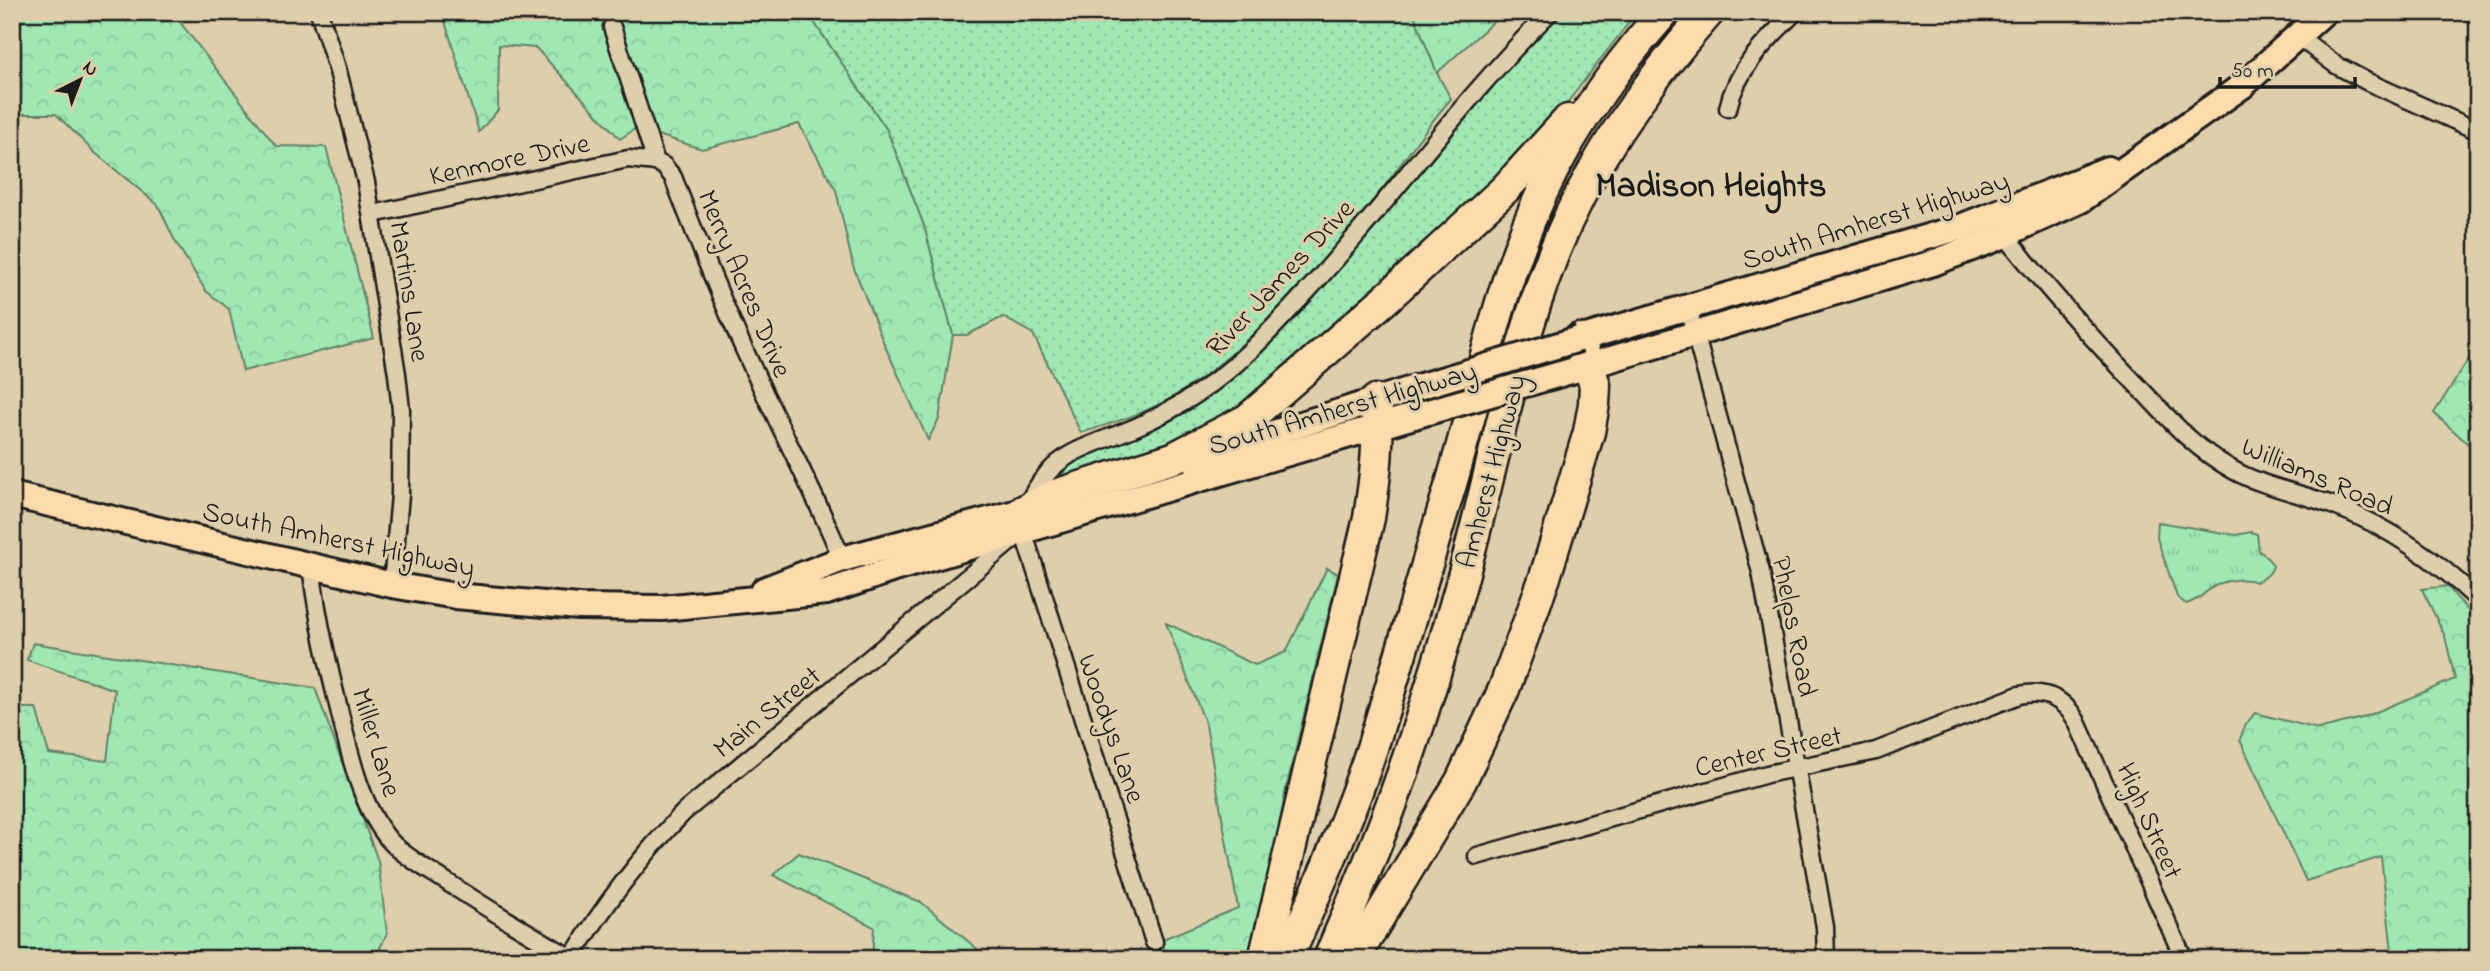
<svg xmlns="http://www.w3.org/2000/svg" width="2490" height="971" viewBox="0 0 2490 971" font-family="'Indie Flower',sans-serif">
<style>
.grass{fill:url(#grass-dots);stroke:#5e8268;stroke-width:2}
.forest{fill:url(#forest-crowns);stroke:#5e8268;stroke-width:2}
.park{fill:url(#park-tufts);stroke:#5e8268;stroke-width:2}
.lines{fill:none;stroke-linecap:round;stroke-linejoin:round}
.minor-casing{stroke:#1c1c1c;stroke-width:21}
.primary-casing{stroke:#1c1c1c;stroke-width:30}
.motorway-casing{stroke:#1c1c1c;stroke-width:35}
.minor{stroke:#dfceab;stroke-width:16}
.primary{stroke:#fcdcac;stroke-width:24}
.motorway{stroke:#fcdcac;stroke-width:30}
.primary-bridge-casing{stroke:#1c1c1c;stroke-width:30;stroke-linecap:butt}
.primary-bridge{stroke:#fcdcac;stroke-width:24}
.labels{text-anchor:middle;stroke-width:6;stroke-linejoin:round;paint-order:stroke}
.street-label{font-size:28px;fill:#1c1c1c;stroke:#dfceab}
.district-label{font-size:35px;font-weight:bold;fill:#1c1c1c;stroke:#dfceab}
</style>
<defs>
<pattern id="grass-dots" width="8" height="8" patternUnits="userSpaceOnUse" patternTransform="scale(1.75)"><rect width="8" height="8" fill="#a1e7b4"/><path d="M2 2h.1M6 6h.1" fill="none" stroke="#8ac69a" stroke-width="1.8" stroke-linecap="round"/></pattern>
<pattern id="forest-crowns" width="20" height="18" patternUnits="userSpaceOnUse" patternTransform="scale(1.75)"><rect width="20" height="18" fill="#a1e7b4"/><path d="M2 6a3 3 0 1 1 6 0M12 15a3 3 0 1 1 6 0" fill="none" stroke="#8ac69a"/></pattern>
<pattern id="park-tufts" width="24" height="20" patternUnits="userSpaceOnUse" patternTransform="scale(1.75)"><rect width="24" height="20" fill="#a1e7b4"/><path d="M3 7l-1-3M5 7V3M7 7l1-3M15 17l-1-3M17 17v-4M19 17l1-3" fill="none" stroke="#8ac69a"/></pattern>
</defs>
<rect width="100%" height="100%" fill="#dfceab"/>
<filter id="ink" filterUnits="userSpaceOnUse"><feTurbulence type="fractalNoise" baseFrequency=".0143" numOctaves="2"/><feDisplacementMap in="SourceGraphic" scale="14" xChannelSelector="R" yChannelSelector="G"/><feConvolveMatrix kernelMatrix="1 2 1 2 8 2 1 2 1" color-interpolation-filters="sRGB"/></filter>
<g filter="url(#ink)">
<g class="grass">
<path d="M 807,12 L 1413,12 L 1437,73 L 1451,99 C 1427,125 1408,156 1386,184 C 1328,257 1247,355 1166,401 C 1140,415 1109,424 1081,433 L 1033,334 L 1003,317 L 967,335 L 953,335 L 924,226 L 887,130 Z"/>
<path d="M 1560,12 L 1637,12 L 1526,156 L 1303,363 L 1202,435 L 1066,481 L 1063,473 L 1070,464 C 1089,452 1112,446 1133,436 C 1170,420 1207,400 1238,373 C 1360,267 1439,120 1560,12 Z"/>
</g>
<g class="forest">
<path d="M 12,12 L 172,12 L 276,146 L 326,147 L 374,338 L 243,371 L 229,309 L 206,291 L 175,241 L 158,205 L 94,152 L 56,114 L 12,114 Z"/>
<path d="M 442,12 L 807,12 L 887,130 L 924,226 L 953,335 L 939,419 L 928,440 L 885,346 L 853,266 L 836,190 L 799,124 L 702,149 L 636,128 L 620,139 L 536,48 L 499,45 L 498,110 L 479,132 Z"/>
<path d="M 1413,12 L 1504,12 L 1437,73 Z"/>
<path d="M 2474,351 L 2478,353 L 2478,453 L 2434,413 Z"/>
<path d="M 1327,568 L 1338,574 L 1286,789 L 1255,959 L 1148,959 L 1164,949 L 1163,939 L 1238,908 L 1206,725 L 1166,623 L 1255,665 L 1286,652 Z"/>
<path d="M 2447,586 L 2478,622 L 2478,959 L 2393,959 L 2381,857 L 2306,881 L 2240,740 L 2244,727 L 2255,713 L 2318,729 L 2362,718 L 2455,679 L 2445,636 L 2422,589 Z"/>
<path d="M 33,643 L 315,688 L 378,861 L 387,933 L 375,959 L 12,959 L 12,708 L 36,708 L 49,754 L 107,761 L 115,690 L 27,660 Z"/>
<path d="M 799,853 L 921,902 L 986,956 L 994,959 L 872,959 L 874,927 L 773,875 Z"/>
</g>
<path class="park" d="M 2158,522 L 2236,535 L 2251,532 L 2257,534 L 2259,551 L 2265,555 L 2273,565 C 2271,575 2264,578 2256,582 C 2242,577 2223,580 2210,589 C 2201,596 2198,600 2186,604 L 2177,597 L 2157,538 Z"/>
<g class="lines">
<g class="minor-casing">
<g id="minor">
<path d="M 319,12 L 338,71 L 366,182 L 397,374 L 401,410 L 400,495 L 392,585"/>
<path d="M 612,27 L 656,162 L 664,166 L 673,177 C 697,239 721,300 749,360 C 779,427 814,491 842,559"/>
<path d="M 2299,37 L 2336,65 L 2368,82 L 2478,131"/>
<path d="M 1728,108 C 1737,68 1767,40 1795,12"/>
<path d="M 373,214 L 628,159 L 656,162"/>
<path d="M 2005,235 C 2045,287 2089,335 2134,382 C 2168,417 2189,445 2233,470 C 2261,486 2300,493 2332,505 C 2386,525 2437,560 2478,600"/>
<path d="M 1688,308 L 1761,572 L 1818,887 L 1825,927 L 1826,959"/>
<path d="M 311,565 C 316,612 326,656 337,701 C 348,746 360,809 392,843 C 407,858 427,869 444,880 C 486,908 528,933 571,958"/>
<path d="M 1477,856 L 1767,774 L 1876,751 L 2019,695 C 2045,690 2063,698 2076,720 L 2184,959"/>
<path d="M 1154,942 L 1023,531 C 1023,512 1025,508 1034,492 C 1060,447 1094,446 1138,426 C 1167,413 1195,397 1220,377 C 1253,351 1281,319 1310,288 C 1393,198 1463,98 1550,12"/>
<path d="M 571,959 C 604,905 640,857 684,812 L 1016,537"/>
</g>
</g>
<g class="primary-casing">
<g id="primary">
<path d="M 1579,339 L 1958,228 L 2108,169"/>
<path d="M 1571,371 L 1933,263 L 1995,239 L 2081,200 L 2242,86 L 2324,12"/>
<path d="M 1192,459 L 1421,386"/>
<path d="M 12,495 L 392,585 L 456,596 L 510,601 L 579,607 L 662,608 L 827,592 L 894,569 L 1414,416"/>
<path d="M 764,590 L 842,559 L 1041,506"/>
</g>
</g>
<g class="motorway-casing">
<g id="motorway">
<path d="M 1023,511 L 1058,494 L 1173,458 L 1248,419 L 1389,296 L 1505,189 L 1568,120"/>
<path d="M 1264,959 L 1369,518 C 1375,479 1380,440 1376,400"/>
<path d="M 1287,959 C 1317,890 1349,819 1372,748 C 1400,660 1424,572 1451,484 C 1477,396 1495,305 1530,220 C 1561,144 1610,73 1664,12"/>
<path d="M 1329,959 C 1352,903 1376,848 1396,792 C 1420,726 1440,658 1459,591 C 1491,478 1511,360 1555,250 C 1590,162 1646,83 1709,12"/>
<path d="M 1354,959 L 1461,781 L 1504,689 L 1545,577 L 1589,432 L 1594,404 L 1595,385 L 1579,339"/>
</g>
</g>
<use href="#minor" class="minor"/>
<use href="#primary" class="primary"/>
<use href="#motorway" class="motorway"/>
<g class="primary-bridge-casing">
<g id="primary-bridge">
<path d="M 1421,386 L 1579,339"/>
<path d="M 1414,416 L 1571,371"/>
</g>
</g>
<use href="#primary-bridge" class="primary-bridge"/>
</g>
</g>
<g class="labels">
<g class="street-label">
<text transform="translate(509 158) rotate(-12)" y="10">Kenmore Drive</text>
<text transform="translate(1875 219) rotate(-17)" y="10">South Amherst Highway</text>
<text transform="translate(1279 277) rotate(-47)" y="10">River James Drive</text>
<text transform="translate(746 283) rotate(67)" y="10">Merry Acres Drive</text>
<text transform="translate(411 291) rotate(81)" y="10">Martins Lane</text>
<text transform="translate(1342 407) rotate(-16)" y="10">South Amherst Highway</text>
<text transform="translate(1490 471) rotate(-75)" y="10">Amherst Highway</text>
<text transform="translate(2318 475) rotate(23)" y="10">Williams Road</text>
<text transform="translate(339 538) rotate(12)" y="10">South Amherst Highway</text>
<text transform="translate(1796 626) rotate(79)" y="10">Phelps Road</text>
<text transform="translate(766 711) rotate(-39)" y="10">Main Street</text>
<text transform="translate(1113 728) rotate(71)" y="10">Woodys Lane</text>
<text transform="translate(378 742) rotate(73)" y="10">Miller Lane</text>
<text transform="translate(1768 750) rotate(-13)" y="10">Center Street</text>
<text transform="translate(2151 820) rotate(66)" y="10">High Street</text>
</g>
<g class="district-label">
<text x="1711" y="196">Madison Heights</text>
</g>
</g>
<rect width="2490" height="971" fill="none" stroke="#dfceab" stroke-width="42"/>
<rect x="21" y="21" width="2448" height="929" fill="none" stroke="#1c1c1c" stroke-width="2.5" filter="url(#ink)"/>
<g transform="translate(80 80) rotate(42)" stroke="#dfceab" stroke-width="5" paint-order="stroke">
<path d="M0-5L12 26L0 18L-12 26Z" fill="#1c1c1c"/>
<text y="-10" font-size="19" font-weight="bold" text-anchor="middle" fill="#1c1c1c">N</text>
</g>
<path d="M2220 77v10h135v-10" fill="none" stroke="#1c1c1c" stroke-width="3.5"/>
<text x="2231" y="77" font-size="21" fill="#1c1c1c" stroke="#dfceab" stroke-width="5" paint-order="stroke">50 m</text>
</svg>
